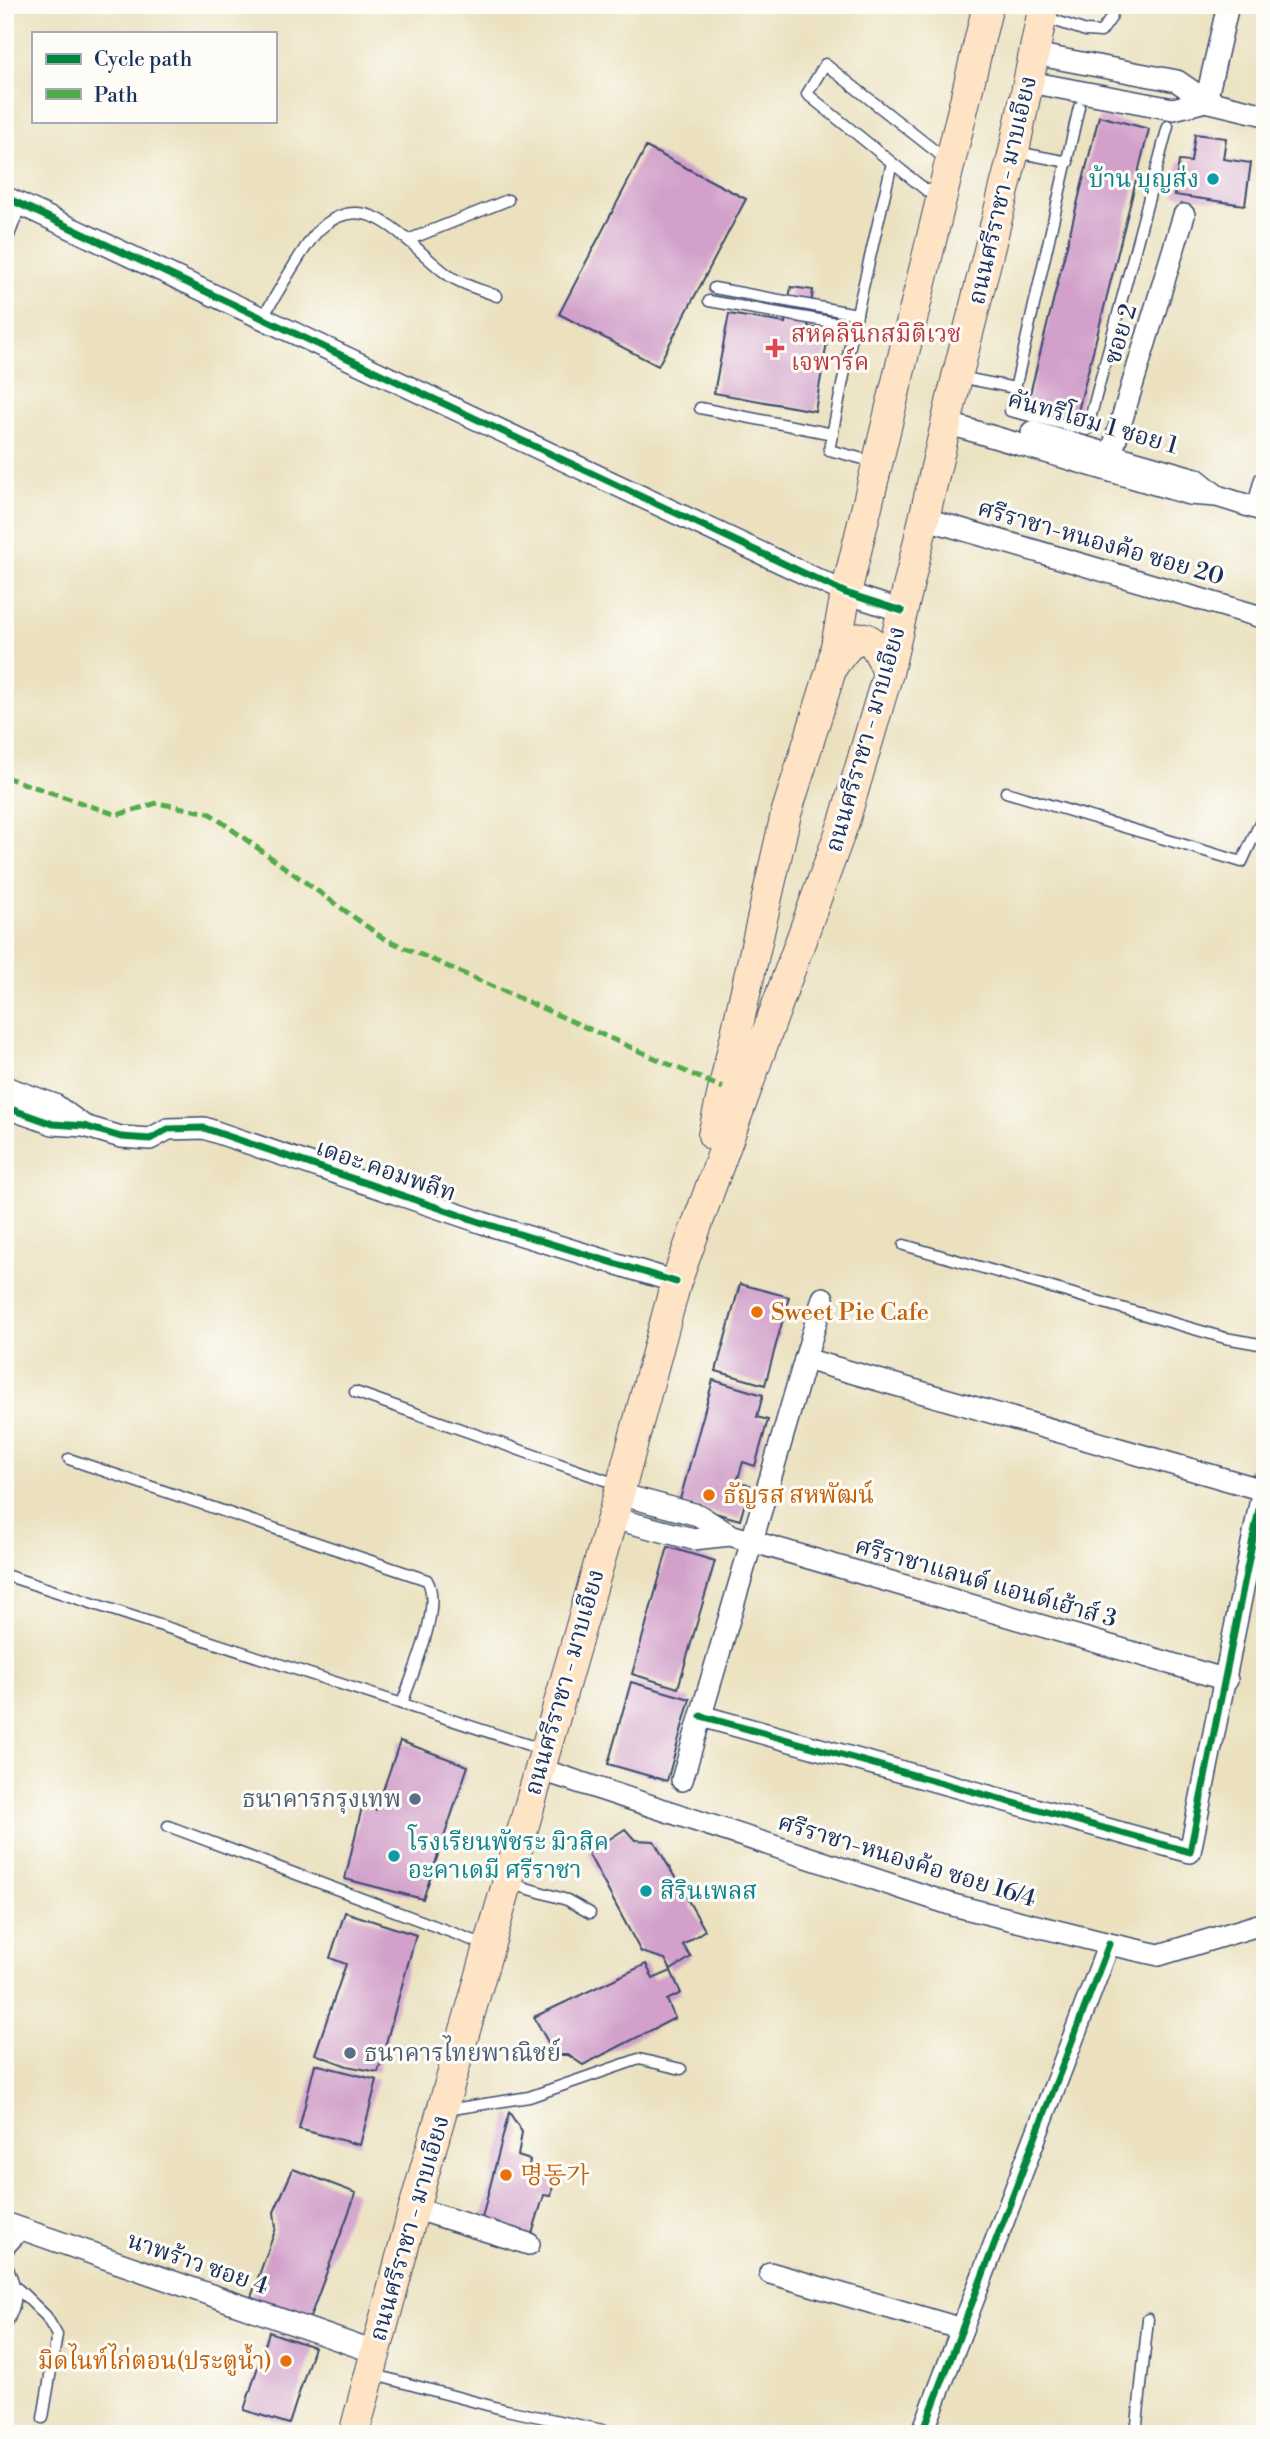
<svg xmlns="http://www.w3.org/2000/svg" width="1270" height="2439" viewBox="0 0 1270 2439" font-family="'Libre Bodoni','Noto Serif KR','Noto Serif Thai',serif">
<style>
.building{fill:#d2a0ca}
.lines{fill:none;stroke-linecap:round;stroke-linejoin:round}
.service-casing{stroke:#3a4a6d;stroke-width:13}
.minor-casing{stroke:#3a4a6d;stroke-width:24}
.secondary-casing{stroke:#3a4a6d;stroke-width:32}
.service{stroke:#fff;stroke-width:10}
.minor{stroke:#fff;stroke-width:21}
.secondary{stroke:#fee4c5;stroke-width:30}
.quiet{stroke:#52ab49;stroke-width:5;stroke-dasharray:10 5;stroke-linecap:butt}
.cycleway-casing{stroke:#fdfcf7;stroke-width:11}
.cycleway{stroke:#00873e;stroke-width:7}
.culture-dot{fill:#0f9aa8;stroke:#fdfcf7;stroke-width:2.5}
.health-dot{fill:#e0444e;stroke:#fdfcf7;stroke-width:2.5}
.food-dot{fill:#e8710a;stroke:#fdfcf7;stroke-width:2.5}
.service-dot{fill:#5c6f8a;stroke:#fdfcf7;stroke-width:2.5}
.labels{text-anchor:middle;stroke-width:6;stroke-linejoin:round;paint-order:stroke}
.culture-label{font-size:24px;fill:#0d838f;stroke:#fdfcf7;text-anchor:start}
.street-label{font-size:24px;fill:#1b2f5e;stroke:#fdfcf7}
.health-label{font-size:24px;fill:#be3a42;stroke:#fdfcf7;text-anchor:start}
.food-label{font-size:24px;fill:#c56008;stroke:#fdfcf7;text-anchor:start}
.service-label{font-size:24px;fill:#4e5e75;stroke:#fdfcf7;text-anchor:end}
</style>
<rect width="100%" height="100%" fill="#fdfcf7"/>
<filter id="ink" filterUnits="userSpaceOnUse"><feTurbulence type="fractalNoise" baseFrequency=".0143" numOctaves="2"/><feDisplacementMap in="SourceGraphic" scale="14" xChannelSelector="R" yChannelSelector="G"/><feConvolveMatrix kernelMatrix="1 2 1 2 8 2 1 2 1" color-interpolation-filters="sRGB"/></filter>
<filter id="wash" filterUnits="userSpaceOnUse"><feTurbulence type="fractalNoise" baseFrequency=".00686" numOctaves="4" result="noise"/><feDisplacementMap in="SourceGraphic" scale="28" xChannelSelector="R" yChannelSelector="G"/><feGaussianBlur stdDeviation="1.57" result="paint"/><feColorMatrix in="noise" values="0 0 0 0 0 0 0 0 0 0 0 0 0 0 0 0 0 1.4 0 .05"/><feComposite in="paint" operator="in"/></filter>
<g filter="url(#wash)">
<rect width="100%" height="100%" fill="#ebe1bf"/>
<g id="blocks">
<g class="building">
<path d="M 1099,116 L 1149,129 L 1075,423 L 1026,410 Z"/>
<path d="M 1195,134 L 1226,138 L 1223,159 L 1251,163 L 1245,205 L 1174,195 L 1179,161 L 1191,162 Z"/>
<path d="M 646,147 L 746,199 L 658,366 L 559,314 Z"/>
<path d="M 791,287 L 813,290 L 808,327 L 829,331 L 815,411 L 714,393 L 729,314 L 785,323 Z"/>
<path d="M 740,1284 L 789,1297 L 765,1385 L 716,1371 Z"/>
<path d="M 713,1380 L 763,1395 L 757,1417 L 768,1420 L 755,1466 L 743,1462 L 737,1482 L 750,1485 L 740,1520 L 679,1503 Z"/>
<path d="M 668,1547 L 715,1561 L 678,1688 L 632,1674 Z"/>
<path d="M 631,1682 L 690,1699 L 667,1781 L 608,1764 Z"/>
<path d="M 400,1741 L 468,1766 L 423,1899 L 345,1879 L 362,1807 L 376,1810 Z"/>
<path d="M 625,1829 L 635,1840 L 654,1841 L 705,1930 L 683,1945 L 691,1957 L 671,1970 L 665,1959 L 641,1952 L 588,1853 Z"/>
<path d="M 345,1912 L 416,1935 L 378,2072 L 347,2066 L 315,2054 L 346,1964 L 330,1958 Z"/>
<path d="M 646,1964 L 653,1979 L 671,1971 L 681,1993 L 667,2000 L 675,2018 L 583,2065 L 568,2055 L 555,2055 L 534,2017 Z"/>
<path d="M 315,2064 L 377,2080 L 360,2145 L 299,2129 Z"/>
<path d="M 509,2112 L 522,2132 L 518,2156 L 530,2160 L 528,2172 L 554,2180 L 551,2196 L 544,2195 L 531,2237 L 481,2222 Z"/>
<path d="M 293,2169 L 356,2193 L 309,2320 L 250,2300 L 276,2228 L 274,2212 Z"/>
<path d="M 269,2332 L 314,2347 L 289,2424 L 244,2410 Z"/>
</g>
</g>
</g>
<g filter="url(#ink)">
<use href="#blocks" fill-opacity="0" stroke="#3a4a6d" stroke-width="2"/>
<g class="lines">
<g class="service-casing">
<g id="service">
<path d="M 1044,17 L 1086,31 L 1101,32 L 1111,18 L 1114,5"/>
<path d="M 1079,107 L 1010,411 L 1087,430 L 1168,126"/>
<path d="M 1016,152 L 1068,162"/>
<path d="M 937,199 L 807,94 L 825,64 L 948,161"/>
<path d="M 408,240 L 508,200"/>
<path d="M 5,246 L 21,204"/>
<path d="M 714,288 L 857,314"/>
<path d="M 709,301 L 854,326"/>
<path d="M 262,318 C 276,297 304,244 320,229 C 369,183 410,248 448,275 C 462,285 482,290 497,296"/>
<path d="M 959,377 L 1015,388"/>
<path d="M 700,408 L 833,434"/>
<path d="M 875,462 L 829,450 L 854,326 L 892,163"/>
<path d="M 1006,792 L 1242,862 L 1265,812"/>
<path d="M 904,1245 L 1225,1338 L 1265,1345"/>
<path d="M 355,1392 L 619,1485"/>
<path d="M 69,1459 L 427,1580 C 443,1607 412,1674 402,1704"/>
<path d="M 5,1575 L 544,1750"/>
<path d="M 168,1826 L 488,1946"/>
<path d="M 509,1883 L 567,1900 L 590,1913"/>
<path d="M 446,2110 L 529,2097 L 639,2059 L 681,2069"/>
<path d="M 5,2253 L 26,2230"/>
<path d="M 5,2259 C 16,2292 22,2294 5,2327"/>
<path d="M 18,2289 L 46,2316 L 57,2335 L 43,2418"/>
<path d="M 371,2374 L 506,2410 L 622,2434"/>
<path d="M 1136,2434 L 1148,2319"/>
</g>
</g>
<g class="minor-casing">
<g id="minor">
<path d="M 1034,54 L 1177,81 L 1206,101 L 1265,115"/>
<path d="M 1029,82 L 1173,109 L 1206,101"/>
<path d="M 1206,101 L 1228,5"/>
<path d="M 5,197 L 846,593 L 902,611"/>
<path d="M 946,423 L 1189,494 L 1217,496 L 1265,511"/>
<path d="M 1032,432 L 1196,479 L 1217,496"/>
<path d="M 1107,468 L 1184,215"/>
<path d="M 1258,508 L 1265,481"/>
<path d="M 923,518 L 1265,618"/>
<path d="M 5,1087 L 55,1105 L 84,1126"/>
<path d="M 5,1107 L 53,1124 L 84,1126 L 121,1137 L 150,1139 L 168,1129 L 204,1128 L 483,1223 L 676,1282"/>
<path d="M 805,1359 L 1263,1490"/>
<path d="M 619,1494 L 698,1515 L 730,1535 L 751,1541 L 1227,1680"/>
<path d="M 612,1518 L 693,1539 L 730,1535"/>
<path d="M 701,1716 L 1190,1852 L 1265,1479"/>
<path d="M 539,1769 L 953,1905 L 1109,1944 L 1159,1955 L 1265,1923"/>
<path d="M 682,1780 L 823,1298"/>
<path d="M 414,2208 L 529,2244"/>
<path d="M 5,2223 L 374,2352"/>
<path d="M 770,2273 L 962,2329"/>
<path d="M 922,2434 L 1109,1944"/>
</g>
</g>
<g class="secondary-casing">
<g id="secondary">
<path d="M 832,667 C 860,626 870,628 888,673"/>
<path d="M 713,1135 L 786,814 L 832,667 L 846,593 L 988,5"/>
<path d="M 354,2434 L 414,2208 L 619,1494 L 676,1282 L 844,822 L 888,673 L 957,377 L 1014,151 L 1044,5"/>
</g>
</g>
<use href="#service" class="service"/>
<use href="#minor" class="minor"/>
<use href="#secondary" class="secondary"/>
<path class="quiet" d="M 5,777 L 117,815 L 157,803 L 209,813 L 383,938 L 723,1088"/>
<g class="cycleway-casing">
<g id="cycleway">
<path d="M 5,197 L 846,593 L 902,611"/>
<path d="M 5,1107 L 53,1124 L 84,1126 L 121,1137 L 150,1139 L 168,1129 L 204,1128 L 483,1223 L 676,1282"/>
<path d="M 701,1716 L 1190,1852 L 1265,1479"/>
<path d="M 922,2434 L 1109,1944"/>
</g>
</g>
<use href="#cycleway" class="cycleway"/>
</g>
</g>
<g class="culture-dot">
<circle cx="1213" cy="179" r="7"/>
<circle cx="394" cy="1856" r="7"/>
<circle cx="646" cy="1891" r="7"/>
</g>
<path class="health-dot" d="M771.5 337.5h7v7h7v7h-7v7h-7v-7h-7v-7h7z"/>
<g class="food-dot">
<circle cx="757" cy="1312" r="7"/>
<circle cx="709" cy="1495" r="7"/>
<circle cx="506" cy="2175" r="7"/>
<circle cx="286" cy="2361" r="7"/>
</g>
<g class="service-dot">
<circle cx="415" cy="1799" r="7"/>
<circle cx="350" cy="2053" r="7"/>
</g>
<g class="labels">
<g class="culture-label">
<text x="1199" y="187" text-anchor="end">บ้าน บุญส่ง</text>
<text x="408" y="1850">โรงเรียนพัชระ มิวสิค<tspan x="408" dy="28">อะคาเดมี ศรีราชา</tspan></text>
<text x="660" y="1899">สิรินเพลส</text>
</g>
<g class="street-label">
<text transform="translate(1002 190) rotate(-77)" y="8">ถนนศรีราชา - มาบเอียง</text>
<text transform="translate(1120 334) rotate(-73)" y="8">ซอย 2</text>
<text transform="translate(1093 422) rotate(16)" y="8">คันทรีโฮม 1 ซอย 1</text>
<text transform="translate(1101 542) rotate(16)" y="8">ศรีราชา-หนองค้อ ซอย 20</text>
<text transform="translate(865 739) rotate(-74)" y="8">ถนนศรีราชา - มาบเอียง</text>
<text transform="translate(386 1170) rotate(19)" y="8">เดอะ คอมพลีท</text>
<text transform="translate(986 1582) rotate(16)" y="8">ศรีราชาแลนด์ แอนด์เฮ้าส์ 3</text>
<text transform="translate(564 1682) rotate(-74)" y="8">ถนนศรีราชา - มาบเอียง</text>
<text transform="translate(907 1860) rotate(17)" y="8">ศรีราชา-หนองค้อ ซอย 16/4</text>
<text transform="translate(409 2228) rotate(-74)" y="8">ถนนศรีราชา - มาบเอียง</text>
<text transform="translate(198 2263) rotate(19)" y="8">นาพร้าว ซอย 4</text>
</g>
<g class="health-label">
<text x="791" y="342">สหคลินิกสมิติเวช<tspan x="791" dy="28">เจพาร์ค</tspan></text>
</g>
<g class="food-label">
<text x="771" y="1320">Sweet Pie Cafe</text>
<text x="723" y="1503">ธัญรส สหพัฒน์</text>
<text x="520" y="2183">명동가</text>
<text x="272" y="2369" text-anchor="end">มิดไนท์ไก่ตอน(ประตูน้ำ)</text>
</g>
<g class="service-label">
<text x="401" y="1807">ธนาคารกรุงเทพ</text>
<text x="364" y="2061" text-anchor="start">ธนาคารไทยพาณิชย์</text>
</g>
</g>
<rect width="1270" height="2439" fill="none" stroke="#fdfcf7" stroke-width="28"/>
<rect x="32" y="32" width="245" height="91" fill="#fdfcf7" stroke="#a3aaba" stroke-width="2"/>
<rect x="46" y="54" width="35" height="10" fill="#00873e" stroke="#a3aaba" stroke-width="2"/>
<text x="94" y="66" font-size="21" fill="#1b2f5e">Cycle path</text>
<rect x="46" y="89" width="35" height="10" fill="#52ab49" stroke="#a3aaba" stroke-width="2"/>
<text x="94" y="102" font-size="21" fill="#1b2f5e">Path</text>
</svg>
